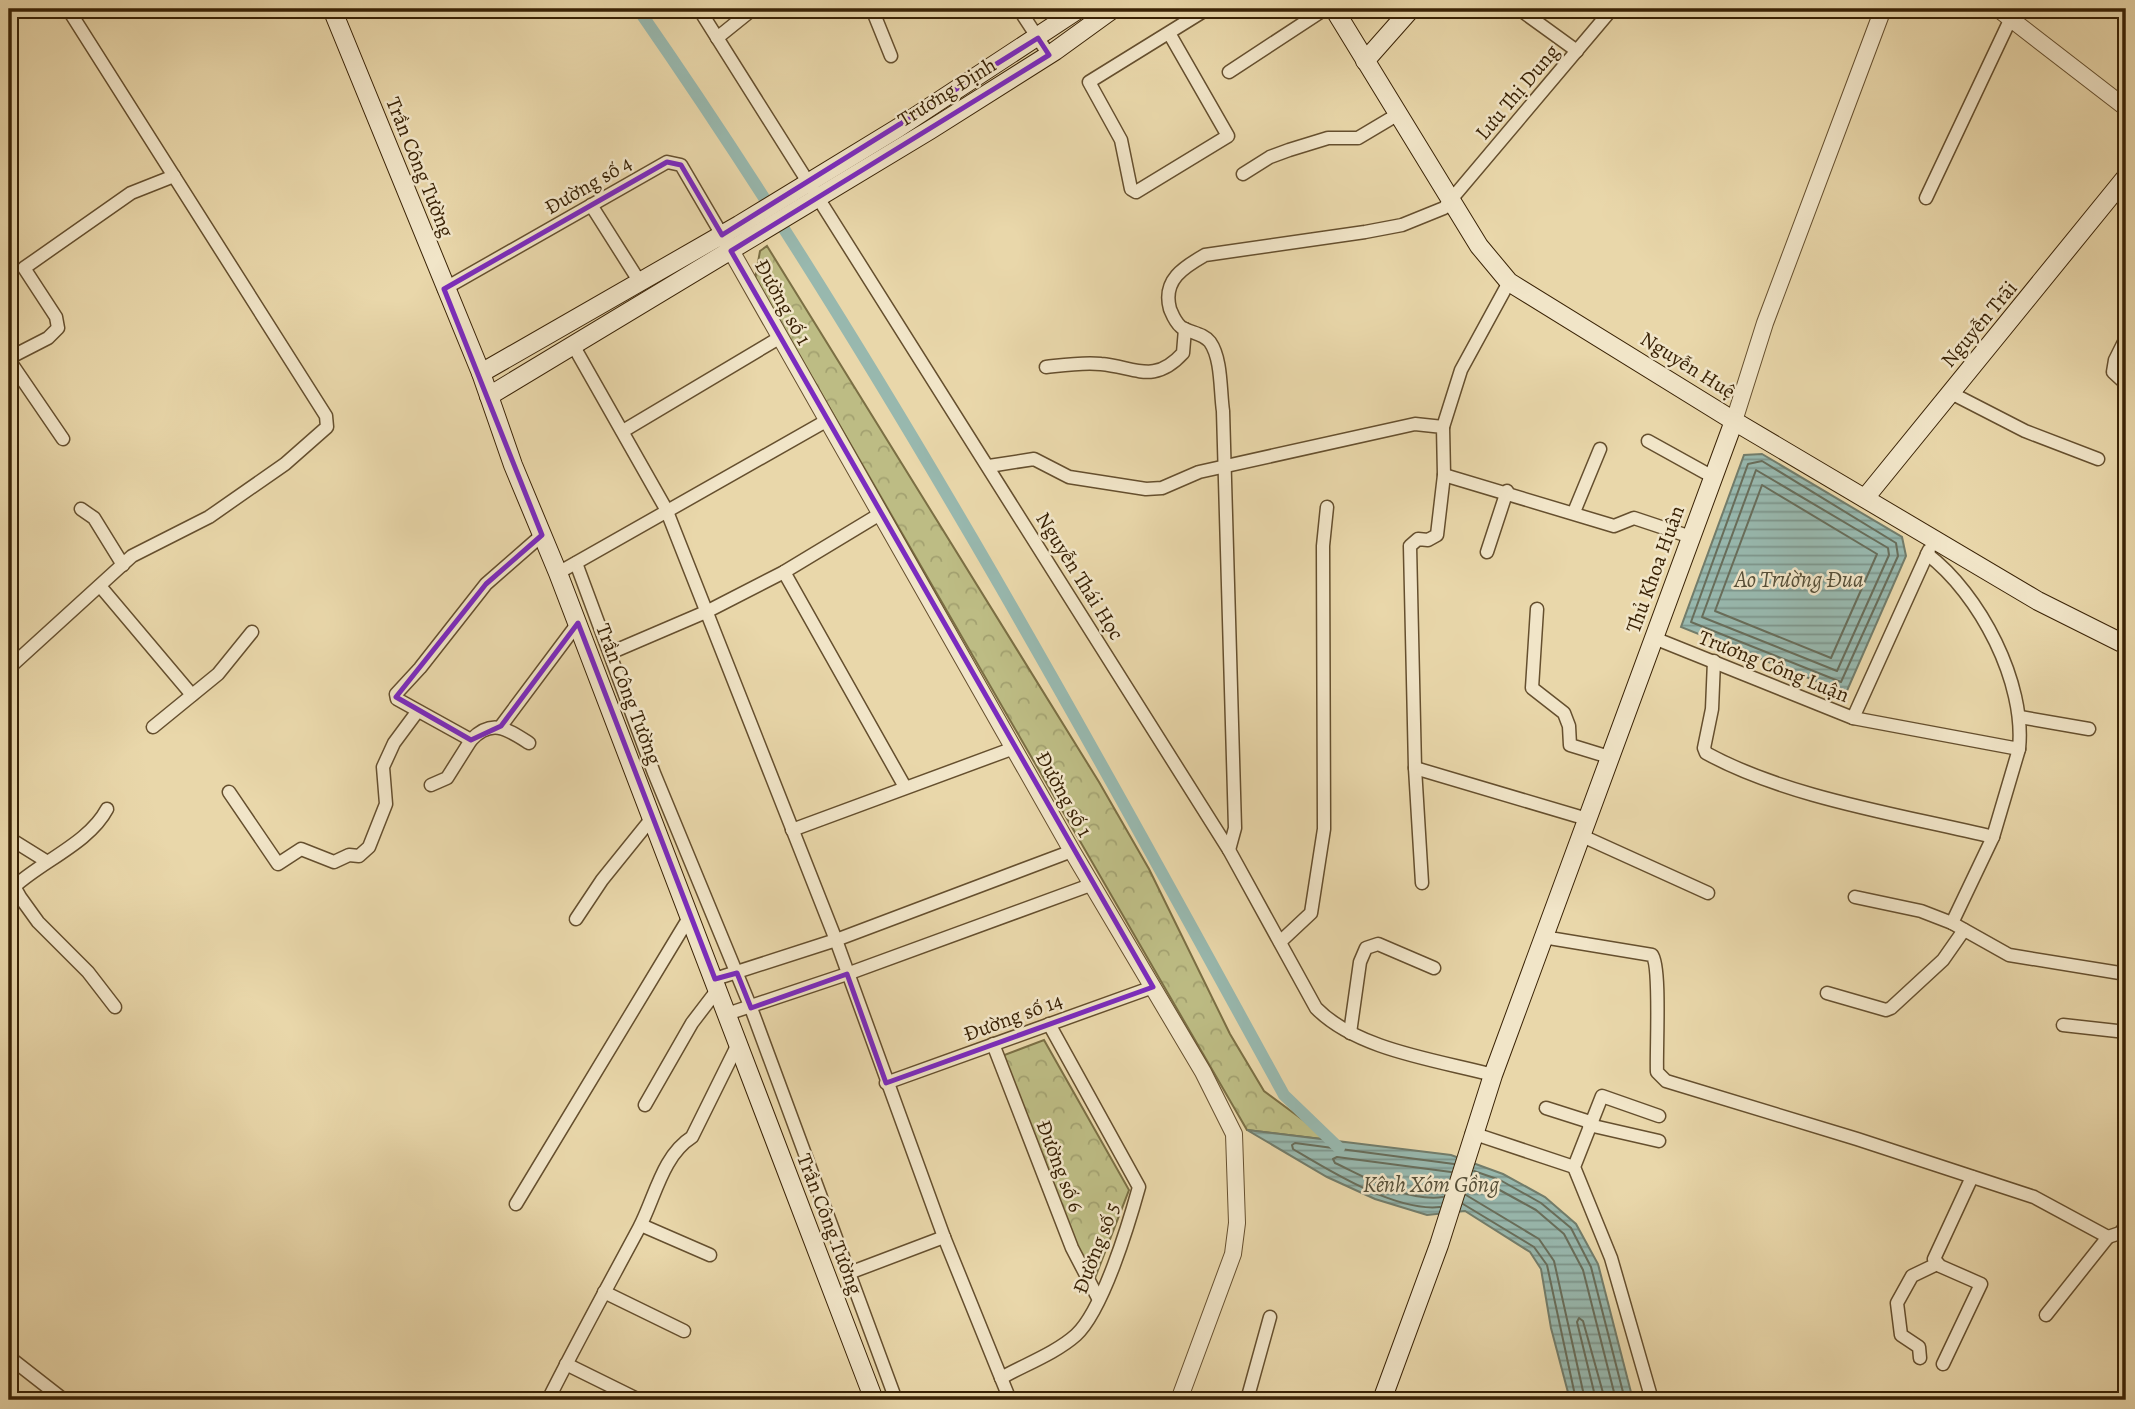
<svg xmlns="http://www.w3.org/2000/svg" width="2135" height="1409" viewBox="0 0 2135 1409" font-family="Alegreya,serif">
<style>
.forest{fill:url(#forest-crowns);stroke:#7b6f44;stroke-width:2}
.water{fill:url(#water-rules);stroke:#727c6a;stroke-width:2}
.lines{fill:none;stroke-linecap:round;stroke-linejoin:round}
.shore{stroke:#686d5a;stroke-width:2}
.canal{stroke:#98b8ae;stroke-width:12}
.minor-casing{stroke:#654f2e;stroke-width:15}
.tertiary-casing{stroke:#654f2e;stroke-width:18}
.secondary-casing{stroke:#392205;stroke-width:20}
.minor{stroke:#f1e5c8;stroke-width:12}
.tertiary{stroke:#f1e5c8;stroke-width:16}
.secondary{stroke:#f1e5c8;stroke-width:18}
.marked{fill:none;stroke:#7b2cbf;stroke-width:5;stroke-linejoin:round}
.labels{text-anchor:middle;stroke-width:5;stroke-linejoin:round;paint-order:stroke}
.street-label{font-size:21px;fill:#392205;stroke:#f1e5c8}
.water-label{font-size:23px;font-style:italic;fill:#564f38;stroke:#f1e5c8}
</style>
<defs>
<pattern id="forest-crowns" width="20" height="18" patternUnits="userSpaceOnUse" patternTransform="scale(1.75)"><rect width="20" height="18" fill="#bdbc84"/><path d="M2 6a3 3 0 1 1 6 0M12 15a3 3 0 1 1 6 0" fill="none" stroke="#a3a170"/></pattern>
<pattern id="water-rules" width="6" height="5" patternUnits="userSpaceOnUse" patternTransform="scale(1.75)"><rect width="6" height="5" fill="#98b8ae"/><path d="M0 2.5h6" fill="none" stroke="#7d958c"/></pattern>
</defs>
<rect width="100%" height="100%" fill="#e9d7aa"/>
<filter id="stains"><feTurbulence type="fractalNoise" baseFrequency=".00286" numOctaves="4"/><feColorMatrix values="0 0 0 0 .2 0 0 0 0 .09 0 0 0 0 .02 0 0 0 .5 -.17"/></filter>
<radialGradient id="worn" r=".72"><stop offset=".6" stop-color="#630" stop-opacity="0"/><stop offset="1" stop-color="#630" stop-opacity=".3"/></radialGradient>
<g class="forest">
<path d="M 767,246 L 1099,782 L 1149,869 L 1230,1034 L 1264,1091 L 1330,1140 L 1247,1130 L 755,279 L 760,251 Z"/>
<path d="M 1044,1040 L 1129,1190 L 1095,1278 L 1088,1282 L 999,1057 Z"/>
</g>
<g class="water">
<path d="M 1762,454 L 1902,537 L 1906,556 L 1846,693 L 1681,627 L 1744,455 Z"/>
<path d="M 1247,1130 L 1451,1155 L 1503,1174 L 1545,1197 L 1576,1224 L 1598,1264 L 1633,1400 L 1570,1400 L 1551,1328 L 1541,1269 L 1530,1252 L 1465,1211 L 1427,1215 L 1375,1199 L 1327,1177 Z"/>
</g>
<g class="lines">
<g class="shore">
<path d="M 1762,461 L 1896,543 L 1898,556 L 1841,682 L 1691,622 L 1748,464 Z"/>
<path d="M 1756,470 L 1888,548 L 1889,555 L 1837,671 L 1702,617 Z"/>
<path d="M 1762,485 L 1877,554 L 1831,658 L 1715,611 Z"/>
<path d="M 1474,1171 L 1500,1180 L 1541,1203 L 1571,1228 L 1591,1267 L 1625,1400"/>
<path d="M 1471,1179 L 1496,1188 L 1536,1210 L 1564,1234 L 1583,1270 L 1616,1400"/>
<path d="M 1466,1195 L 1539,1239 L 1554,1261 L 1585,1400"/>
<path d="M 1443,1197 C 1407,1202 1367,1178 1335,1163 L 1333,1159 L 1337,1157 L 1451,1172"/>
<path d="M 1463,1204 L 1534,1247 L 1547,1265 L 1576,1400"/>
<path d="M 1440,1207 C 1396,1212 1330,1171 1293,1149 L 1292,1145 L 1295,1143 L 1454,1164"/>
<path d="M 1596,1400 L 1577,1322 L 1579,1318 L 1583,1321 L 1605,1400"/>
</g>
<path class="canal" d="M 638,9 C 879,356 1081,725 1284,1095 L 1339,1148"/>
<g class="minor-casing">
<g id="minor">
<path d="M 699,9 L 1229,850 L 1316,1008 C 1357,1050 1437,1060 1493,1075"/>
<path d="M 872,9 L 891,56"/>
<path d="M 1019,9 L 1049,55"/>
<path d="M 1519,9 L 1577,51"/>
<path d="M 1169,33 L 1228,136 L 1136,192 L 1131,189 L 1121,140 L 1089,82 L 1207,9"/>
<path d="M 717,38 L 753,9"/>
<path d="M 1229,72 L 1325,9"/>
<path d="M 1243,174 L 1270,157 L 1289,150 L 1328,138 L 1358,138 L 1400,113"/>
<path d="M 1926,198 L 2011,18"/>
<path d="M 591,205 L 641,284"/>
<path d="M 444,289 L 667,162 L 681,165 L 722,235"/>
<path d="M 2126,338 L 2115,360 L 2113,372 L 2126,384"/>
<path d="M 573,345 L 666,509 L 836,940 L 944,1237 L 1010,1400"/>
<path d="M 9,358 L 48,338 L 58,328 L 56,317 L 24,268 L 131,193 L 174,176"/>
<path d="M 9,360 L 63,439"/>
<path d="M 1046,367 C 1064,365 1083,362 1101,364 C 1135,367 1154,385 1183,353 L 1185,329"/>
<path d="M 1951,393 L 2025,431 L 2098,459"/>
<path d="M 1443,427 L 1461,370 L 1509,282"/>
<path d="M 623,431 L 779,338"/>
<path d="M 1648,441 L 1713,477"/>
<path d="M 989,466 L 1034,459 L 1069,477 L 1146,489 L 1162,488 L 1199,472 L 1415,424 L 1443,427 L 1444,475 L 1437,535 L 1428,540 L 1418,539 L 1410,546 L 1415,768 L 1422,883"/>
<path d="M 1444,475 L 1614,526 L 1634,518 L 1691,537"/>
<path d="M 81,509 L 94,518 L 123,565"/>
<path d="M 1574,512 L 1600,449"/>
<path d="M 1487,552 L 1507,491"/>
<path d="M 576,563 L 654,773 L 751,1008 L 896,1400"/>
<path d="M 784,572 L 905,787"/>
<path d="M 558,573 L 826,421"/>
<path d="M 100,586 L 192,695"/>
<path d="M 1537,609 L 1532,688 L 1564,713 L 1569,726 L 1570,745 L 1609,757"/>
<path d="M 1654,638 L 1853,718 L 2019,749 C 2026,683 1980,594 1927,554"/>
<path d="M 610,653 L 708,611 L 784,572 L 880,514"/>
<path d="M 1714,661 L 1712,709 L 1704,748 L 1706,753 C 1788,798 1902,815 1993,837"/>
<path d="M 9,668 L 132,556 L 209,517 L 285,464 L 327,427 L 326,416 L 68,9"/>
<path d="M 2020,717 L 2089,729"/>
<path d="M 1853,718 L 1929,550"/>
<path d="M 501,726 L 578,623"/>
<path d="M 153,727 L 218,674 L 252,632"/>
<path d="M 529,743 C 507,729 492,718 471,740 L 397,699 L 396,694 L 420,668 L 486,584 L 542,535"/>
<path d="M 1415,768 L 1587,819"/>
<path d="M 431,785 L 447,778 L 471,740"/>
<path d="M 229,792 L 278,864 L 301,849 L 334,862 L 349,855 L 359,856 L 369,847 L 386,804 L 383,767 L 394,743 L 417,712"/>
<path d="M 792,830 L 1014,748"/>
<path d="M 1580,835 L 1708,893"/>
<path d="M 9,838 L 46,861"/>
<path d="M 1229,850 L 1235,828 L 1223,411 C 1220,391 1222,359 1210,342 C 1203,333 1190,333 1181,327 C 1175,322 1173,316 1170,309 C 1162,280 1184,267 1205,255 L 1365,232 L 1402,225 L 1444,208 L 1612,9"/>
<path d="M 9,860 L 11,881 L 20,897 L 38,922 L 88,972 L 115,1007"/>
<path d="M 14,887 C 42,861 89,843 107,809"/>
<path d="M 1855,897 L 1921,911 L 1952,923 L 1993,837 L 2019,749"/>
<path d="M 576,919 L 602,880 L 652,818"/>
<path d="M 1952,923 L 2009,955 L 2126,974"/>
<path d="M 1543,937 L 1652,955 C 1661,966 1656,1051 1657,1072 L 1666,1081 L 1857,1139 L 2034,1197 L 2108,1237"/>
<path d="M 1280,942 L 1311,913 L 1324,829 L 1323,546 L 1327,507"/>
<path d="M 715,979 L 836,940 L 1072,851"/>
<path d="M 1827,993 L 1886,1010 L 1891,1008 L 1943,960 L 1964,930"/>
<path d="M 727,1014 L 847,974 L 1093,884"/>
<path d="M 2063,1025 L 2126,1032"/>
<path d="M 1350,1033 L 1360,962 L 1366,948 L 1378,944 L 1434,968"/>
<path d="M 993,1044 L 1072,1248 L 1098,1298"/>
<path d="M 886,1083 L 1153,987"/>
<path d="M 645,1105 L 692,1023 L 718,989"/>
<path d="M 1546,1108 L 1590,1122"/>
<path d="M 1589,1125 L 1659,1141"/>
<path d="M 1472,1133 L 1574,1167"/>
<path d="M 516,1204 L 690,916"/>
<path d="M 641,1225 L 710,1255"/>
<path d="M 2108,1237 L 2120,1233 L 2126,1226"/>
<path d="M 849,1273 L 944,1237"/>
<path d="M 604,1292 L 684,1331"/>
<path d="M 2046,1315 L 2108,1237"/>
<path d="M 9,1357 L 64,1400"/>
<path d="M 1920,1358 L 1919,1347 L 1901,1335 L 1897,1303 L 1912,1276 L 1937,1264"/>
<path d="M 566,1364 L 639,1400"/>
<path d="M 1943,1364 L 1981,1284 L 1940,1266 L 1934,1259 L 1972,1177"/>
<path d="M 1001,1378 C 1024,1365 1056,1353 1076,1335 C 1103,1310 1129,1223 1139,1187 L 1049,1024"/>
<path d="M 548,1400 C 577,1342 608,1286 639,1228 C 655,1198 662,1156 692,1137 L 738,1044"/>
<path d="M 1247,1400 L 1270,1317"/>
<path d="M 1652,1400 L 1611,1258 L 1574,1167 L 1602,1096 L 1659,1116"/>
</g>
</g>
<g class="tertiary-casing">
<g id="tertiary">
<path d="M 1998,9 L 2126,108"/>
<path d="M 725,240 L 1072,851 L 1203,1072 L 1234,1134 L 1237,1223 L 1233,1254 L 1179,1400"/>
<path d="M 1734,421 L 1765,323 L 1883,9"/>
</g>
</g>
<g class="secondary-casing">
<g id="secondary">
<path d="M 332,9 L 481,373 L 513,465 L 558,573 L 874,1400"/>
<path d="M 1334,9 L 1479,246 L 1509,282 L 1734,421 L 2038,601 L 2126,645"/>
<path d="M 1365,61 L 1411,9"/>
<path d="M 481,373 L 739,225 L 898,128 L 1079,9"/>
<path d="M 489,396 L 930,130 L 1055,51 L 1113,9"/>
<path d="M 1865,498 L 2126,177"/>
<path d="M 1382,1400 L 1439,1245 L 1493,1075 L 1734,421"/>
</g>
</g>
<use href="#minor" class="minor"/>
<use href="#tertiary" class="tertiary"/>
<use href="#secondary" class="secondary"/>
</g>
<path class="marked" d="M 1038,38 L 1049,55 L 731,251 L 1153,987 L 886,1083 L 847,974 L 751,1008 L 737,973 L 715,979 L 578,623 L 501,726 L 471,740 L 396,697 L 486,584 L 542,535 L 444,289 L 667,162 L 681,165 L 722,235 Z"/>
<g class="labels">
<g class="street-label">
<text transform="translate(947 92) rotate(-32)" y="7">Trương Định</text>
<text transform="translate(1517 92) rotate(-50)" y="7">Lưu Thị Dung</text>
<text transform="translate(420 167) rotate(68)" y="7">Trần Công Tường</text>
<text transform="translate(588 185) rotate(-30)" y="7">Đường số 4</text>
<text transform="translate(783 302) rotate(61)" y="7">Đường số 1</text>
<text transform="translate(1979 324) rotate(-50)" y="7">Nguyễn Trãi</text>
<text transform="translate(1688 365) rotate(32)" y="7">Nguyễn Huệ</text>
<text transform="translate(1655 569) rotate(-70)" y="7">Thủ Khoa Huân</text>
<text transform="translate(1080 576) rotate(58)" y="7">Nguyễn Thái Học</text>
<text transform="translate(1774 666) rotate(22)" y="7">Trương Công Luận</text>
<text transform="translate(629 694) rotate(69)" y="7">Trần Công Tường</text>
<text transform="translate(1064 794) rotate(61)" y="7">Đường số 1</text>
<text transform="translate(1013 1017) rotate(-20)" y="7">Đường số 14</text>
<text transform="translate(1060 1166) rotate(69)" y="7">Đường số 6</text>
<text transform="translate(830 1224) rotate(69)" y="7">Trần Công Tường</text>
<text transform="translate(1096 1248) rotate(-69)" y="7">Đường số 5</text>
</g>
<g class="water-label">
<text x="1799" y="587">Ao Trường Đua</text>
<text x="1431" y="1192">Kênh Xóm Gồng</text>
</g>
</g>
<rect width="2135" height="1409" fill="none" stroke="#e9d7aa" stroke-width="35"/>
<rect x="10" y="10" width="2114" height="1388" fill="none" stroke="#392205" stroke-width="3.5"/>
<rect x="18" y="18" width="2100" height="1374" fill="none" stroke="#392205" stroke-width="2"/>
<rect width="100%" height="100%" filter="url(#stains)"/>
<rect width="100%" height="100%" fill="url(#worn)"/>
</svg>
